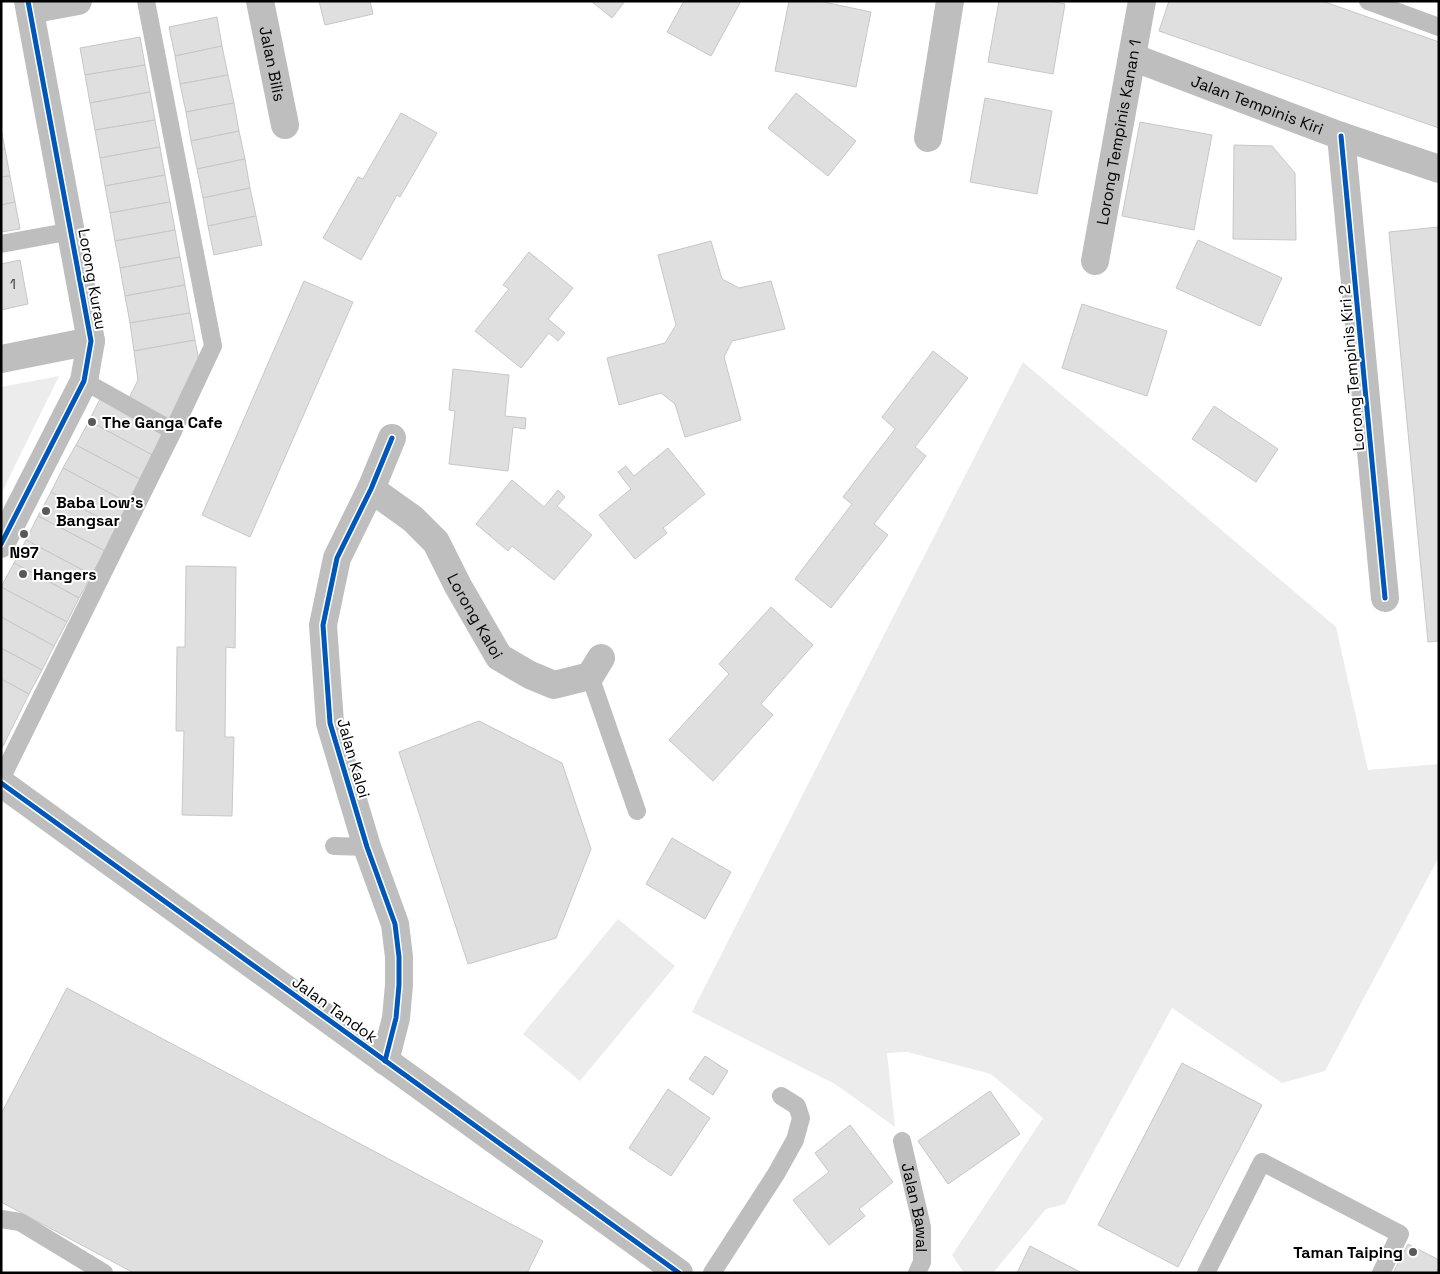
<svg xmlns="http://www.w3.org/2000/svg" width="1440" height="1274" viewBox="0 0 1440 1274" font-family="'Space Grotesk',sans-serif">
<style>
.green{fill:#ececec}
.building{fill:#dfdfdf;stroke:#c7c7c7}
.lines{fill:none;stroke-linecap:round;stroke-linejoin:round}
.service{stroke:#bebebe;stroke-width:18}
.minor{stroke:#bebebe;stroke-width:28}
.cycleway-casing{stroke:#fff;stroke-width:8}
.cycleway{stroke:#0057b8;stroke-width:5}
.poi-dot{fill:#595959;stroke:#fff;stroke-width:2}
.labels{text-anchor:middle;stroke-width:4;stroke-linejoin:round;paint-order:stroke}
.number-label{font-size:14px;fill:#383838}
.street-label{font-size:16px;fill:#000;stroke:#fff}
.poi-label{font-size:16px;font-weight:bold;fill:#000;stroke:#fff;text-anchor:start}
</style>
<rect width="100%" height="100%" fill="#fff"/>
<g class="green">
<path d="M 1023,362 L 1336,627 L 1368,770 L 1439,764 L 1439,857 L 1325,1071 L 1282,1083 L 1172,1008 L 1065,1204 L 1046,1209 L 993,1273 L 964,1273 L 952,1255 L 1043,1118 L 991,1074 L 907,1052 L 887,1053 L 895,1127 L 835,1084 L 692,1012 Z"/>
<path d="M 59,376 L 1,494 L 1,387 Z"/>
<path d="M 618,919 L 675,966 L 580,1081 L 523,1034 Z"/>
</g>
<g class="building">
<path d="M 319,1 L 370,1 L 373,14 L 325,25 Z"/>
<path d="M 591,1 L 625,1 L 612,18 Z"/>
<path d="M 684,1 L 741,1 L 711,56 L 667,32 Z"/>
<path d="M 789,1 L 819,1 L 871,12 L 856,87 L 775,71 Z"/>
<path d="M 999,1 L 1049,1 L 1065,4 L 1053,74 L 988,62 Z"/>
<path d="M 1169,1 L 1322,1 L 1439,42 L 1439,128 L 1159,31 Z"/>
<path d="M 217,17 L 222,46 L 175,56 L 169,27 Z"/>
<path d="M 140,37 L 145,65 L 85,75 L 80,48 Z"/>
<path d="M 222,46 L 228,75 L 180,84 L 175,56 Z"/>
<path d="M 145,65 L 150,92 L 90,103 L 85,75 Z"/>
<path d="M 228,75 L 234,103 L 186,112 L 180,84 Z"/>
<path d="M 150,92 L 155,120 L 95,130 L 90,103 Z"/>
<path d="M 796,93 L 856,141 L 828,176 L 768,128 Z"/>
<path d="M 985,98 L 1052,111 L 1037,194 L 970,182 Z"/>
<path d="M 234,103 L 239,131 L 191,141 L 186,112 Z"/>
<path d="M 401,113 L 437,133 L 400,197 L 397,195 L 361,260 L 323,238 L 358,177 L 363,179 Z"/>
<path d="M 155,120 L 160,147 L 100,158 L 95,130 Z"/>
<path d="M 1140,122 L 1212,135 L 1194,230 L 1122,216 Z"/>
<path d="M 1,129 L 5,149 L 1,150 Z"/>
<path d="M 239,131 L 245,159 L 197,169 L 191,141 Z"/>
<path d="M 1234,145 L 1272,146 L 1295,173 L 1296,240 L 1233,239 Z"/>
<path d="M 160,147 L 165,175 L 105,186 L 100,158 Z"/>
<path d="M 5,149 L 10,176 L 1,177 L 1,150 Z"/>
<path d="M 245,159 L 250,188 L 203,198 L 197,169 Z"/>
<path d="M 165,175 L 170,202 L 110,213 L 105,186 Z"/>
<path d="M 10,176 L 15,202 L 1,205 L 1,177 Z"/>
<path d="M 250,188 L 256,216 L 208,226 L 203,198 Z"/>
<path d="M 15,202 L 20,229 L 1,232 L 1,205 Z"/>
<path d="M 170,202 L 175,230 L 115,241 L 110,213 Z"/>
<path d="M 256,216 L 262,245 L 214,255 L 208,226 Z"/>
<path d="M 1439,227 L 1439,641 L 1428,642 L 1389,232 Z"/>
<path d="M 175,230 L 180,257 L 120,268 L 115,241 Z"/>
<path d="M 1198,240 L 1282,278 L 1260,326 L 1176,288 Z"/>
<path d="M 711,241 L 722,279 L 739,288 L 771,281 L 785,329 L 732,341 L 724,357 L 741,420 L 685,437 L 675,404 L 661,393 L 619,405 L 607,358 L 665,343 L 676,325 L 658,255 Z"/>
<path d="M 529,252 L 573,288 L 548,319 L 565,333 L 558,341 L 549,333 L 521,368 L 475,331 L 509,289 L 503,285 Z"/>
<path d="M 180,257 L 185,285 L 125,296 L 120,268 Z"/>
<path d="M 20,260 L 28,304 L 1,310 L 1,264 Z"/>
<path d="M 304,281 L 353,302 L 250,537 L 202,515 Z"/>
<path d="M 185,285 L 190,313 L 130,323 L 125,296 Z"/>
<path d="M 1082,304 L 1167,331 L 1147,396 L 1062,368 Z"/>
<path d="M 190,313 L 195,340 L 134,351 L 130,323 Z"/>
<path d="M 195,340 L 200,366 L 172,421 L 129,398 L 138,380 L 134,351 Z"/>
<path d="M 933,351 L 968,378 L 915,447 L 926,456 L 874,524 L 888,535 L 831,608 L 795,579 L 852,504 L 843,497 L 895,429 L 882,417 Z"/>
<path d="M 453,369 L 509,375 L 505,416 L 526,418 L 525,429 L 513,427 L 508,471 L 449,464 L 455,411 L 449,410 Z"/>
<path d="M 101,397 L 167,433 L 154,456 L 89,421 Z"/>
<path d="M 1214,406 L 1278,449 L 1256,482 L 1192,439 Z"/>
<path d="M 89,421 L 154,456 L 142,480 L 76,445 Z"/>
<path d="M 76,445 L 142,480 L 130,504 L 63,468 Z"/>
<path d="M 668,448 L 705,494 L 663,528 L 667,533 L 635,559 L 599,515 L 631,489 L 618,472 L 626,466 L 634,476 Z"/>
<path d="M 63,468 L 130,504 L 117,527 L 51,492 Z"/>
<path d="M 512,480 L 544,507 L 558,490 L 565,497 L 557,506 L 592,535 L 554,580 L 512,546 L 508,551 L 476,524 Z"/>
<path d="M 51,492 L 117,527 L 105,551 L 38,516 Z"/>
<path d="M 38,516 L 105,551 L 92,575 L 26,540 Z"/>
<path d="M 26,540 L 92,575 L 79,598 L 14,563 Z"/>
<path d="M 14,563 L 79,598 L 67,622 L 1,587 Z"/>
<path d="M 186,566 L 236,567 L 235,648 L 226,647 L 225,737 L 234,737 L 232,816 L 182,815 L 184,731 L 176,731 L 177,647 L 185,647 Z"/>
<path d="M 1,587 L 67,622 L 54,646 L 1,617 Z"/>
<path d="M 771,607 L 813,645 L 761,704 L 773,715 L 713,781 L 669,740 L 729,674 L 719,664 Z"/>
<path d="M 1,617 L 54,646 L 42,670 L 1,648 Z"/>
<path d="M 1,648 L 42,670 L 29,694 L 1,679 Z"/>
<path d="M 1,679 L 29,694 L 1,750 Z"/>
<path d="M 479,721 L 562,763 L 591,849 L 556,938 L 468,964 L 399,752 Z"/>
<path d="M 672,838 L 731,872 L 705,919 L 646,884 Z"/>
<path d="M 67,988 L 543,1241 L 527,1273 L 134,1273 L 1,1202 L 1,1114 Z"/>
<path d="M 705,1056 L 728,1071 L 713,1095 L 689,1079 Z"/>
<path d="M 1182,1063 L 1262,1105 L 1178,1267 L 1098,1225 Z"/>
<path d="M 668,1089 L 710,1118 L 671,1176 L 629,1148 Z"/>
<path d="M 990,1091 L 1020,1134 L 948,1184 L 918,1141 Z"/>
<path d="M 850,1125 L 893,1182 L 859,1209 L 865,1216 L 829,1245 L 793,1200 L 829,1172 L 815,1153 Z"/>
<path d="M 1408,1244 L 1439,1260 L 1439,1273 L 1393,1273 Z"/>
<path d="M 1030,1246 L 1082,1273 L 1017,1273 Z"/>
</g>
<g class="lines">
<g class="service">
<path d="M 1368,1 L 1439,27"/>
<path d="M 1,244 L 72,231"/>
<path d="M 84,381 L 173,431"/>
<path d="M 590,676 L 637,811"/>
<path d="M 1,779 L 173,431 L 213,346 L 146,1"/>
<path d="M 334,846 L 367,847"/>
<path id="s1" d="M 902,1141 L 922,1227 L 922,1262 L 917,1273"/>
<path d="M 1,1219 L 20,1222 L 104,1273"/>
<path d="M 712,1273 L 776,1174 L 795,1140 L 801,1118 L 797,1106 L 781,1096"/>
<path d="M 1206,1273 L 1262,1162 L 1400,1234 L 1381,1273"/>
</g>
<g class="minor">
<path id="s2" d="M 260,1 L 285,125"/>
<path d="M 30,10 L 78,1"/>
<path id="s3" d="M 1132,57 L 1341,136 L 1439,169"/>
<path d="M 1341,136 L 1385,598"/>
<path d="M 928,138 L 950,1"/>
<path id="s4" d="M 1095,261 L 1142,1"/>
<path d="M 1,359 L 91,341"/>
<path id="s5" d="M 371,489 L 413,519 L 436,542 L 458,586 L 499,657 L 530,675 L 554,685 L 590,676 L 601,658"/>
<path d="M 1,544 L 84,381 L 91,341 L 28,1"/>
<path d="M 1,783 L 679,1273"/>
<path d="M 385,1061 L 396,1018 L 399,985 L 399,957 L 395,924 L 367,847 L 330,723 L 323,625 L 337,558 L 371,489 L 392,438"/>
</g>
<g class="cycleway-casing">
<g id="cycleway">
<path d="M 1341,136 L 1385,598"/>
<path d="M 1,544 L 84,381 L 91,341 L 28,1"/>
<path d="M 1,783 L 679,1273"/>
<path d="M 385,1061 L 396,1018 L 399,985 L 399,957 L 395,924 L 367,847 L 330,723 L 323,625 L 337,558 L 371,489 L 392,438"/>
</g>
</g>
<use href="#cycleway" class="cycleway"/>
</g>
<g class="poi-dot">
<circle cx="92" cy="422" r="5"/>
<circle cx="46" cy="511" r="5"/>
<circle cx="24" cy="534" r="5"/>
<circle cx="23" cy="574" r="5"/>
<circle cx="1413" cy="1252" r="5"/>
</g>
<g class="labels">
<g class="number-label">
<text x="13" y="289">1</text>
</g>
<g class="street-label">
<text dy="6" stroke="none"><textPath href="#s2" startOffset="64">Jalan Bilis</textPath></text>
<text dy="6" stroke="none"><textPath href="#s3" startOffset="134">Jalan Tempinis Kiri</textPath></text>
<text dy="6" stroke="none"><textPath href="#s4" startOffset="131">Lorong Tempinis Kanan 1</textPath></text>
<text transform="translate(93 279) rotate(80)" y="6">Lorong Kurau</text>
<text transform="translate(1351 368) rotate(-95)" y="6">Lorong Tempinis Kiri 2</text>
<text dy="6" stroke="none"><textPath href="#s5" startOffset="168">Lorong Kaloi</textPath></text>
<text transform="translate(354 758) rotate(74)" y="6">Jalan Kaloi</text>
<text transform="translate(335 1009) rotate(36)" y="6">Jalan Tandok</text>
<text dy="6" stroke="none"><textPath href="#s1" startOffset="68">Jalan Bawal</textPath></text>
</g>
<g class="poi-label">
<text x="102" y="428">The Ganga Cafe</text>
<text x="56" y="508">Baba Low's<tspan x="56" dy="18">Bangsar</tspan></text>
<text x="24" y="558" text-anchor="middle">N97</text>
<text x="33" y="580">Hangers</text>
<text x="1403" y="1258" text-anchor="end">Taman Taiping</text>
</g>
</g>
<rect width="1440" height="1274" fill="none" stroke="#000000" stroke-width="5"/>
</svg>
